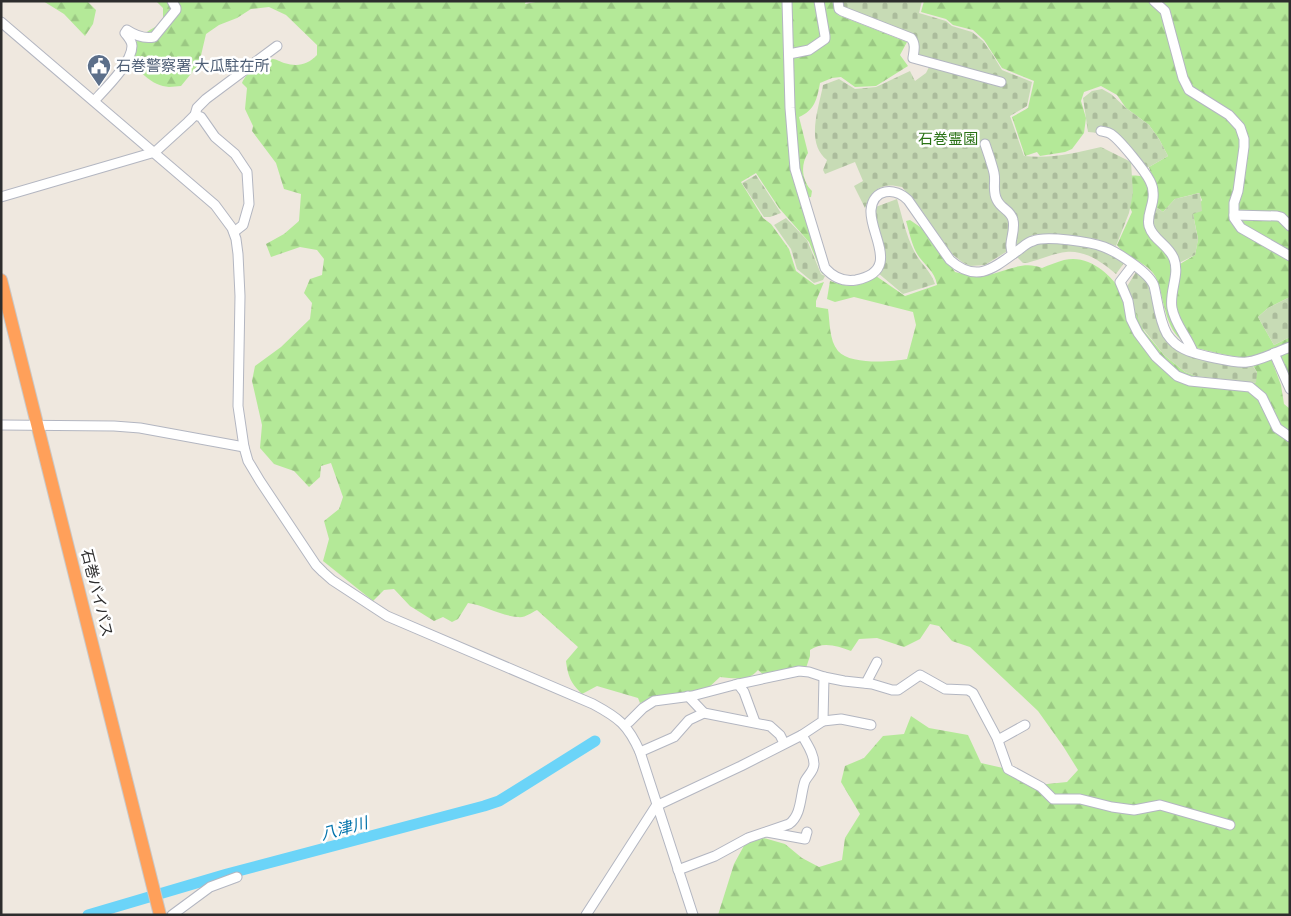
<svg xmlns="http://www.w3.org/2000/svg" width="1291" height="916" viewBox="0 0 1291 916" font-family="'IBM Plex Sans','Noto Sans JP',sans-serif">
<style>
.forest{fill:url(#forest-firs)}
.cemetery{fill:url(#cemetery-stones)}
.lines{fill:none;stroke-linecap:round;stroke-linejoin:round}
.river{stroke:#6bd4f8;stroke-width:11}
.minor-casing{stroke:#b3b6c1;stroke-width:11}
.highway-casing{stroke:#c8c8c8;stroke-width:14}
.minor{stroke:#fff;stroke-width:9}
.highway{stroke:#ffa05a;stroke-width:12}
.labels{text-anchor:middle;stroke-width:5;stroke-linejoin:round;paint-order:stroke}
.service-label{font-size:15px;fill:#4e5e75;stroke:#fff;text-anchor:start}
.park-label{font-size:15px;fill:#297215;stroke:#fff}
.street-label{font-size:15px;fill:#2d2d2d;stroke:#fff}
.water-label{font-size:16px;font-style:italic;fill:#0373ab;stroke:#fff}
</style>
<defs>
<pattern id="forest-firs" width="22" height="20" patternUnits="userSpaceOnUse" patternTransform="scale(1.25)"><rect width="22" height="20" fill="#b4e998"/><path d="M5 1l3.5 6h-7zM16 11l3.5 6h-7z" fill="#9bc883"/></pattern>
<pattern id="cemetery-stones" width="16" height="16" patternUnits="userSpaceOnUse" patternTransform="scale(1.25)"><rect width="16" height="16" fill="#c7dbb5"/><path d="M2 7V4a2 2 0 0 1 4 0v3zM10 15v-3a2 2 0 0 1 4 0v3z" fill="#abbc9c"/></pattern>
</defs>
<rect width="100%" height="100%" fill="#efe8df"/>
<g class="forest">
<path d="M 43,1 L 87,1 L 96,10 L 93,24 L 85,36 L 64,14 Z"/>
<path d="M 156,1 L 526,1 L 525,4 L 541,1 L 580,1 L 582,3 L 583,1 L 837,1 L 835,7 L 838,15 L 907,42 L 900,55 L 908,66 L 876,86 L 855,87 L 841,77 L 832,78 L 820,83 C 817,99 815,110 799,117 L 808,153 C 800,165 802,181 812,191 L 811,197 L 799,199 L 824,273 L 822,274 L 809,242 L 779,208 L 756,173 L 741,182 L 763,218 L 771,224 L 789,249 L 796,271 L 815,285 L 824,282 L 816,301 L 816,307 L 828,309 C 830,322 829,340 838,351 C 850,365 891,362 907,359 L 916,325 L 913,312 L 854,297 L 835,302 L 827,299 L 830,281 C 850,288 858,288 876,276 L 905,296 L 937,285 C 935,270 922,264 916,252 C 911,242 909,231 906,221 L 910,220 L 923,229 L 955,272 C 963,274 972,276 979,276 C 1002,275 1020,259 1042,268 C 1049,265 1057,262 1064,260 C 1089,254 1110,274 1123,293 L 1126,288 L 1144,331 L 1164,355 L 1185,372 L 1196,376 L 1255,383 L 1257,372 L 1248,358 C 1236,357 1225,355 1213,352 C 1182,346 1172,338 1164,306 C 1161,296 1160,282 1153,273 C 1144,261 1126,258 1117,245 L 1132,212 L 1126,199 L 1010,159 L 1124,174 C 1130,176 1134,175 1140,176 C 1158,180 1148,208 1145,219 C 1144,223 1145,227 1146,231 C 1158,241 1166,256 1180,264 L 1195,255 L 1198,239 L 1193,214 L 1202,200 L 1199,193 L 1175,199 L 1163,212 L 1156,207 L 1157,192 L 1149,167 L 1168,156 L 1159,139 L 1149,125 L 1126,108 L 1117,95 L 1101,86 L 1084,92 L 1081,101 L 1086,118 L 1084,133 L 1072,149 L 1065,152 L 1040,156 L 1037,152 L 1025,156 L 1012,117 L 1028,108 L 1034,81 L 1002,68 L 984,40 L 973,30 L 953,25 L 946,19 L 921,12 L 924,1 L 1290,1 L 1290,297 L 1268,308 L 1258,317 L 1274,345 L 1290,337 L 1290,383 L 1279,357 L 1272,361 L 1281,385 L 1284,404 L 1290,409 L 1290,915 L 718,915 L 734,864 L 746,842 L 764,838 L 785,844 L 802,858 L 819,867 L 842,860 L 845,838 L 860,814 L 841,782 L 845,766 L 864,758 L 883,736 L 904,734 L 911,716 L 929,728 L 968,735 L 981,763 L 1003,768 L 1028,786 L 1067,782 L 1078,770 L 1063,746 L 1038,711 L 970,647 L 952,641 L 939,626 L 930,624 L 920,639 L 904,647 L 877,638 L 859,639 L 851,651 C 837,646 823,641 810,650 L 810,656 L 806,668 L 765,676 L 758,670 C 748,682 734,678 720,677 L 706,690 L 656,697 L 640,703 L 638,698 L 597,686 L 582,694 C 571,683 568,677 566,661 L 578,647 L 537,610 C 531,613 525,618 518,617 C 501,616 484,605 468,603 L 458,619 L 452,622 L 443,617 L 434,621 L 410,606 L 394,589 L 384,590 L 373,601 L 323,561 L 329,539 L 324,521 L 339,509 L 343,497 L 331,463 L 321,466 L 320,477 L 309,487 L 294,471 L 274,464 L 260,448 L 262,425 L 252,381 L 255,366 L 281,347 L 310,319 L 312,303 L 304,293 L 310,279 L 322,275 L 324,259 L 317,250 L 300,247 L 271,257 L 266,244 L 284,234 L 299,221 L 301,194 L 284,189 L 276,163 L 252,131 L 253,126 L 245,109 L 247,88 L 242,83 C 246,73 261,59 273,59 C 276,59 281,62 284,63 C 298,67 307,65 317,55 L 317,45 L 286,15 L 269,7 L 251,9 L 237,18 L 219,25 L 206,34 L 199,64 L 181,86 C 177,86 173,87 169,87 C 151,86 128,66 134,47 C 137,35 153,29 163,22 L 163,8 Z"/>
</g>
<g class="cemetery">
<path d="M 836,1 L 922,1 L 919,13 L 946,21 L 952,26 L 972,32 L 983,41 L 991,52 L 1002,70 L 1032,82 L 1027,106 L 1010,116 L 1024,156 C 1050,159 1076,153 1101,147 L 1131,162 L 1133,193 L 1129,213 L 1116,246 L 1096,239 L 1041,234 L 1033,235 L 985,265 L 970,266 L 962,262 L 952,254 L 920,208 L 902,187 C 881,182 872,189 865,208 L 854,186 L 863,181 L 855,162 L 825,174 L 823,170 L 827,160 C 805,143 819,108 823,85 L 839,79 L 855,89 L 876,87 L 910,71 L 915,81 L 926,73 L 930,65 L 911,59 L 910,41 L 843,14 Z"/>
<path d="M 1102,89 L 1111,94 L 1126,108 L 1149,125 L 1159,139 L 1168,156 L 1149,167 L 1143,167 L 1125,145 L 1100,133 L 1088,132 L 1083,98 L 1092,91 Z"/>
<path d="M 756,175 L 781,213 L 770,217 L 764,217 L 742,183 Z"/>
<path d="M 1200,193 L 1202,211 L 1193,214 L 1198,240 L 1195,255 L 1179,263 L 1152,224 L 1156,207 L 1163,212 L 1175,199 Z"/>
<path d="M 897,199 C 902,216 906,235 914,251 C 920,263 931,271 935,284 L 903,294 L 878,273 L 884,257 L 884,248 L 873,208 Z"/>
<path d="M 786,218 L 807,240 L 821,274 L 825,276 L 823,280 L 814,283 L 797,269 L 791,249 L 774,225 Z"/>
<path d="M 1038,242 C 1073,244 1094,242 1124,263 L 1116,274 C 1102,262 1085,250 1066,252 C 1055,253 1038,260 1027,263 L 1023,263 L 1016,256 Z"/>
<path d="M 1136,272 L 1147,280 L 1156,316 L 1173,346 L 1252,365 L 1257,372 L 1256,383 L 1196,376 L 1185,372 L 1164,355 L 1141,326 L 1126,288 Z"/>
<path d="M 1290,297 L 1290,337 L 1274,345 L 1258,317 L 1268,308 Z"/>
</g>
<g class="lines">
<path class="river" d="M 88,915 L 227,874 L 484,806 L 499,801 L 512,793 L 595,741"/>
<g class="minor-casing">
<g id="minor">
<path d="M 787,1 L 790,108 L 795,169 L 825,268 C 833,277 844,282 856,280 C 902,271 869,234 871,210 C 873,188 895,187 908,200 L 950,260 C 978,285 996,266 1020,249 C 1024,246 1028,242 1033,241 C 1045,235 1091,242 1104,247 C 1117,252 1150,273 1154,286 C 1158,302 1159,320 1167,334 C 1171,340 1177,346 1184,349 C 1193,354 1237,364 1247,362 C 1262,360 1276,352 1290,347"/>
<path d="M 838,1 L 839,9 L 842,11 L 911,38 C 916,44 914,51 913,58 L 1001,82"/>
<path d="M 1154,1 L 1165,11 L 1183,78 L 1189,90 L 1229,115 L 1240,127 L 1244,139 L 1244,147 L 1238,191 L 1234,203 L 1234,218 L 1241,228 L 1290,256"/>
<path d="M 1,22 L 215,205 L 232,228 L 236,239 L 238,254 L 240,296 L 238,406 L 244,447 L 248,461 L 260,481 L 316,565 L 323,572 L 332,580 L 387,616 L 593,704 C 619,718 628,725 640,752 L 693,915"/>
<path d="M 789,54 L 809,50 L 825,39 L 825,36 L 819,1"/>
<path d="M 94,101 C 105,89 132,63 132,46 C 132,41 128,37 125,33 L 127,30 C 136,36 144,39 154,37 L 176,10 L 176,8 L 172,1"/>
<path d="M 195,115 L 201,117 L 215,137 L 235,154 L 247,172 L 249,204 L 243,225 L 234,232"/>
<path d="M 1101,131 C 1105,132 1108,132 1111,134 C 1120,140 1145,171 1150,181 C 1152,185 1153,188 1153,192 C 1155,204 1146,214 1149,226 C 1153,240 1169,245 1174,259 C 1180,275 1169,291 1172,308 C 1175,325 1187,336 1193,352"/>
<path d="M 985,144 C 988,153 992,164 994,173 C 996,182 992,191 997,200 C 1001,209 1011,210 1013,220 C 1016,232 1007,244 1013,254"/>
<path d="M 1,197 L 155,152 L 188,122 L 195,115 L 197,108 L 206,99 L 277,46"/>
<path d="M 1234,215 L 1277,216 L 1281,217 L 1290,226"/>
<path d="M 1133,265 L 1120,282 L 1128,301 L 1131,319 L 1138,333 L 1156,357 L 1177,376 L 1190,381 L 1250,387 L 1262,397 L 1277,428 L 1290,437"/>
<path d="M 1274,353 L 1290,389"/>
<path d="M 1,425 L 114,426 L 140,428 L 244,447"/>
<path d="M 866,683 L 877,662"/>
<path d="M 738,684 L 744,692 L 755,722"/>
<path d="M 688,696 L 704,713"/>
<path d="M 823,721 L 841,719 L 871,725"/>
<path d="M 629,722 L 643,708 L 654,701 L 692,696 L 734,685 L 799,671 L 809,672 L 824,677 L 844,681 L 872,684 L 892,690 L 898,690 L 920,675 L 945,689 L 968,690 L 973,693 L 997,738 L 1008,769 L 1041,787 L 1053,799 L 1080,799 L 1112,807 L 1134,810 L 1160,805 L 1230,825"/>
<path d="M 998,740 L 1025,725"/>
<path d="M 640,752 L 674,737 L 689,720 L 704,713 L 770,726 L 780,735 L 784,743"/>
<path d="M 767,832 L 805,839 L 807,832"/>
<path d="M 678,870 L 715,856 L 748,838 L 789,824 C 802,815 800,795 805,781 C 808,775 814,771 814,764 C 814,753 806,743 802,735"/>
<path d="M 172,915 L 210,887 L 237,877"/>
<path d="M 586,915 L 656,806 L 741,766 L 802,735 L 823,721 L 824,677"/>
</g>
</g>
<g class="highway-casing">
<path id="highway" d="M 1,280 L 160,915"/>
</g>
<use href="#minor" class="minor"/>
<use href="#highway" class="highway"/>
</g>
<defs>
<g id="civic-pin" transform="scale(1.25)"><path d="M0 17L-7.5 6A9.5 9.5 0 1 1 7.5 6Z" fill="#5c6f8a" stroke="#fff"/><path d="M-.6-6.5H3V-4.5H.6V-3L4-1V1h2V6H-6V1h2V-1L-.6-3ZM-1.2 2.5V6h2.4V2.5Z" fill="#fff"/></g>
</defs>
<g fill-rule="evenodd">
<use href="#civic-pin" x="99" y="66"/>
</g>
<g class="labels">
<g class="service-label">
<text x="116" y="71">石巻警察署 大瓜駐在所</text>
</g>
<g class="park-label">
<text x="948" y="144">石巻霊園</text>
</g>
<g class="street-label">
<text transform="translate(97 593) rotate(76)" y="5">石巻バイパス</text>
</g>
<g class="water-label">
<text transform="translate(344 828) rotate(-15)" y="6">八津川</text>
</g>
</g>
<rect width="1291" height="916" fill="none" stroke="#2d2d2d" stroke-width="5"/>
</svg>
